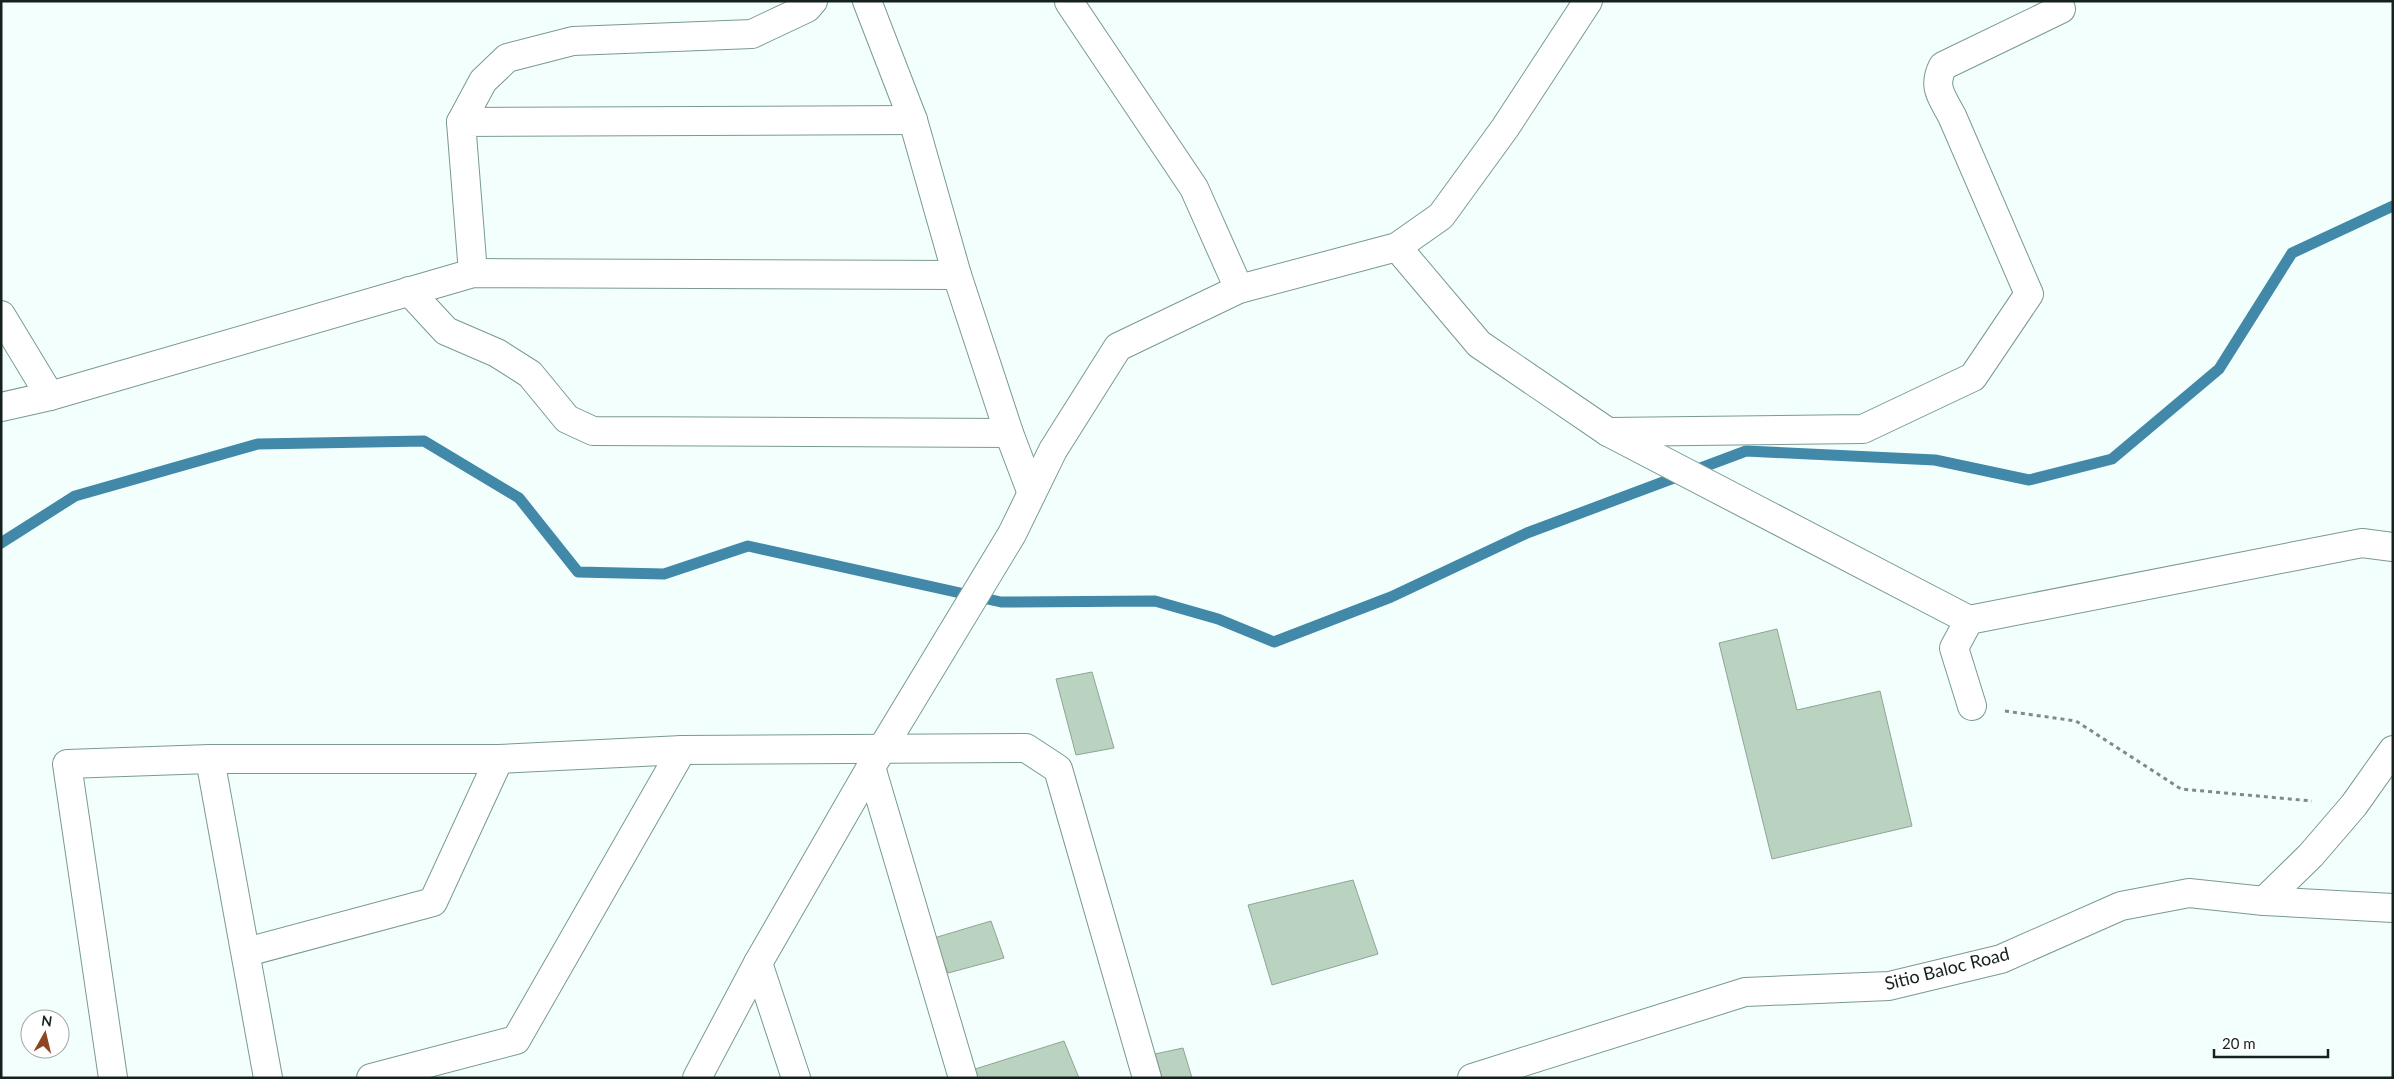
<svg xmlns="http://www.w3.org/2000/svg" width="2394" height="1079" viewBox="0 0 2394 1079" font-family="Lato,sans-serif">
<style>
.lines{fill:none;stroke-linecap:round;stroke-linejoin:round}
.stream{stroke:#4289a9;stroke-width:11}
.building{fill:#bad2c0;stroke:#8fa594}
.minor-casing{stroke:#7a9992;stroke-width:30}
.path{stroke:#7e8b88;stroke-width:3;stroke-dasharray:4 4;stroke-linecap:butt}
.minor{stroke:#fff;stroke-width:28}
.labels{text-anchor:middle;stroke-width:4;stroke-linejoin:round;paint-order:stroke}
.street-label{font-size:18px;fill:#15211e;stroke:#fff}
</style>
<rect width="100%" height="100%" fill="#f2fffc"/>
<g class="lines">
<path class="stream" d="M 1,543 L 75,496 L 258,444 L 424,441 L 519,498 L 578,572 L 664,574 L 748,546 L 1001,602 L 1155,601 L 1218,619 L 1274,642 L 1391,597 L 1527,533 L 1746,451 L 1935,460 L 2029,480 L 2112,459 L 2219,369 L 2292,253 L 2393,206"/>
</g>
<g class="building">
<path d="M 1777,629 L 1797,710 L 1880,691 L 1912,826 L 1772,859 L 1719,643 Z"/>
<path d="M 1092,672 L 1114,748 L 1076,755 L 1056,679 Z"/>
<path d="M 1353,880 L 1378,954 L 1272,985 L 1248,905 Z"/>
<path d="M 991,921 L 1004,958 L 948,973 L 934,938 Z"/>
<path d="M 1064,1041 L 1079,1078 L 975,1078 L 972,1070 Z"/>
<path d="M 1183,1048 L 1192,1078 L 1162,1078 L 1155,1054 Z"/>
</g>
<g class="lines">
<g class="minor-casing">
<g id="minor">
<path d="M 867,1 L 913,120 L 957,275 L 1009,433 L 1031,491"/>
<path d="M 1069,2 L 1194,188 L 1239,289"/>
<path d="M 461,122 L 483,81 L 507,58 L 573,41 L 752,34 L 807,8 L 813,1"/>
<path d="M 1397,247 L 1479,344 L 1608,432 L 1969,620"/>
<path d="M 473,273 L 461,122 L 913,120"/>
<path d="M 409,291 L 446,331 L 497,353 L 530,374 L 567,419 L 593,431 L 1009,433"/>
<path d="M 1,315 L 50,396"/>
<path d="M 1,407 L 50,396 L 473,273 L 957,275"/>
<path d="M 1608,432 L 1863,429 L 1973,377 L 2029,294 L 1952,116 C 1942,97 1932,87 1943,66 L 2061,9"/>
<path d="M 1972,706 L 1954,648 L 1969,620 L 2362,543 L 2393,547"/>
<path d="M 210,759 L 268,1078"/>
<path d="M 871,767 L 963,1078"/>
<path d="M 2264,901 L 2311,855 L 2354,805 L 2393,750"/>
<path d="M 247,952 L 433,902 L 499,759"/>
<path d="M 758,963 L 796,1078"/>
<path d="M 113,1078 L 67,764 L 210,759 L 499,759 L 682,750 L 1026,748 L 1058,769 L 1147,1078"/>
<path d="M 371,1078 L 516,1040 L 682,750"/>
<path d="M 697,1078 L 758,963 L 871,767 L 1012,534 L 1053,450 L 1118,347 L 1239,289 L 1397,247 L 1441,216 L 1505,128 L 1588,1"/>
<path d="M 1472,1078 L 1745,992 L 1889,986 L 2001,959 L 2121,906 L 2189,893 L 2264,901 L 2393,908"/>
</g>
</g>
<path class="path" d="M 2005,711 L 2076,721 L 2181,789 L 2312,801"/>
<use href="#minor" class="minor"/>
</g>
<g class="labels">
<g class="street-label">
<text transform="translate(1947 969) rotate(-14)" y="6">Sitio Baloc Road</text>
</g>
</g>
<rect width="2394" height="1079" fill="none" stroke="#15211e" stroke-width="5"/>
<g transform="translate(45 1034) rotate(8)"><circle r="24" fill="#ffffff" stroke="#a1a6a5"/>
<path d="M0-4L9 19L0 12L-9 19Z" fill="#8d4622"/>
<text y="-8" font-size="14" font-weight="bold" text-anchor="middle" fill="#15211e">N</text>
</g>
<path d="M2214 1049v8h114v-8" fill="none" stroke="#15211e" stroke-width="2.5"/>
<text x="2222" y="1049" font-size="15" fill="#15211e" stroke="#ffffff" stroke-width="4" paint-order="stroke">20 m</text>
</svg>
